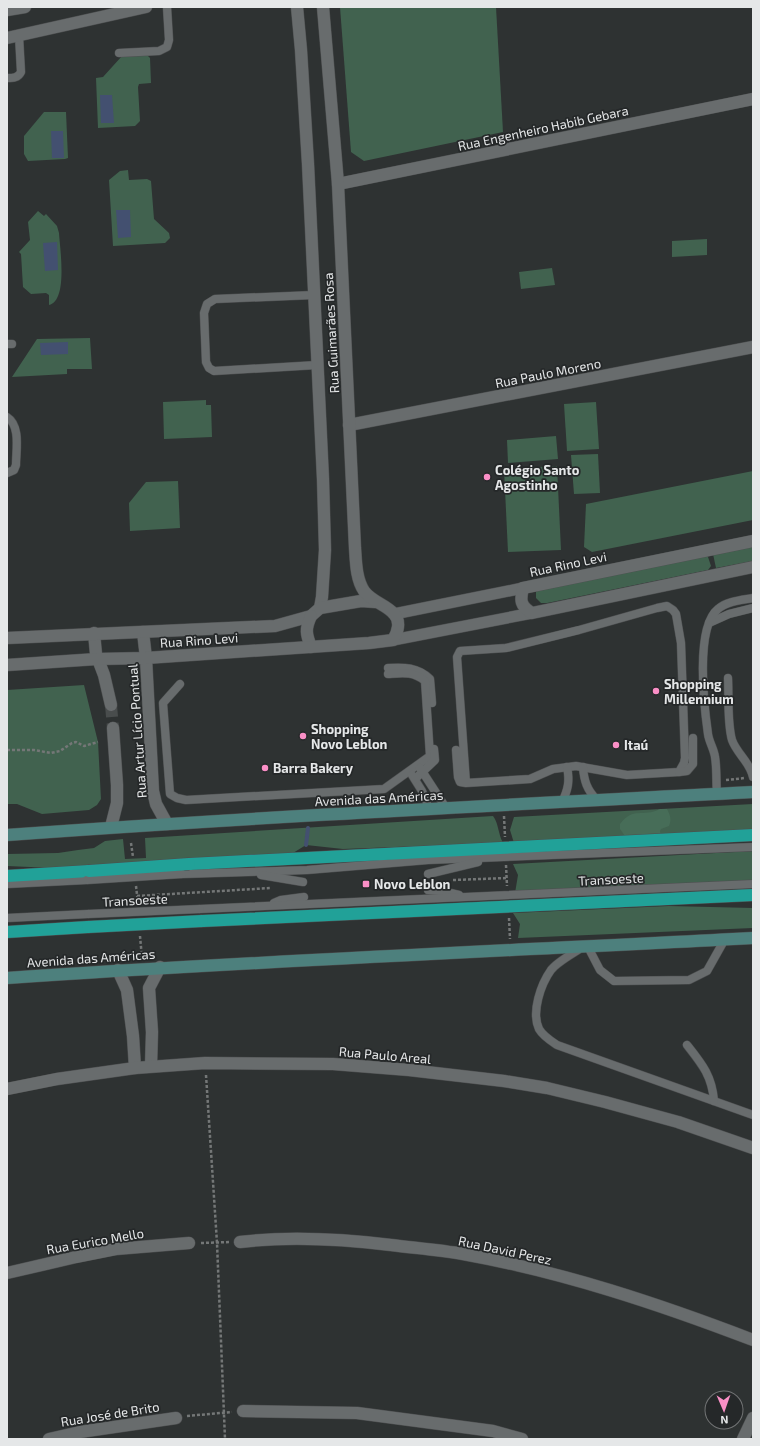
<svg xmlns="http://www.w3.org/2000/svg" width="760" height="1446" viewBox="0 0 760 1446" font-family="'Exo 2',sans-serif">
<style>
.green{fill:#41624f}
.forest{fill:#476d58}
.water{fill:#435070}
.lines{fill:none;stroke-linecap:round;stroke-linejoin:round}
.stream{stroke:#435070;stroke-width:4}
.minor-tunnel{stroke:#494d4d;stroke-width:12;stroke-dasharray:12 6;stroke-linecap:butt}
.service-casing{stroke:#4d4f50;stroke-width:9}
.pedestrian-casing{stroke:#4d4f50;stroke-width:12}
.minor-casing{stroke:#4d4f50;stroke-width:13}
.secondary-casing{stroke:#4d4f50;stroke-width:13}
.trunk-casing{stroke:#4d4f50;stroke-width:13}
.path{stroke:#747777;stroke-width:2.5;stroke-dasharray:3 2;stroke-linecap:butt}
.service{stroke:#686c6d;stroke-width:8}
.pedestrian{stroke:#686c6d;stroke-width:11}
.minor{stroke:#686c6d;stroke-width:12}
.secondary{stroke:#4d807d;stroke-width:12}
.trunk{stroke:#21a198;stroke-width:12}
.service-bridge-casing{stroke:#4d4f50;stroke-width:9;stroke-linecap:butt}
.trunk-bridge-casing{stroke:#4d4f50;stroke-width:13;stroke-linecap:butt}
.service-bridge{stroke:#686c6d;stroke-width:8}
.trunk-bridge{stroke:#21a198;stroke-width:12}
.poi-dot{fill:#fa8fc6;stroke:#252829;stroke-width:1.5}
.labels{text-anchor:middle;stroke-width:3.5;stroke-linejoin:round;paint-order:stroke}
.street-label{font-size:13px;fill:#e5e7e8;stroke:#252829}
.poi-label{font-size:13px;font-weight:bold;fill:#e5e7e8;stroke:#252829;text-anchor:start}
</style>
<rect width="100%" height="100%" fill="#2e3232"/>
<g class="green">
<path d="M 340,7 L 496,7 L 503,132 L 364,161 L 351,152 Z"/>
<path d="M 146,54 L 150,58 L 151,83 L 139,84 L 138,87 L 140,121 L 135,126 L 98,128 L 96,78 L 103,77 L 122,56 Z"/>
<path d="M 44,112 L 66,112 L 68,158 L 65,159 L 28,161 L 24,154 L 24,136 Z"/>
<path d="M 128,170 L 129,180 L 147,179 L 151,181 L 154,219 L 169,233 L 170,238 L 165,243 L 113,246 L 109,180 L 120,171 Z"/>
<path d="M 38,211 L 44,216 L 46,214 L 57,226 L 59,233 C 60,249 68,301 49,305 L 49,295 L 46,293 L 31,294 L 23,287 L 21,254 L 19,252 L 30,240 L 28,222 Z"/>
<path d="M 707,239 L 707,255 L 672,257 L 672,241 Z"/>
<path d="M 552,268 L 555,285 L 521,289 L 519,272 Z"/>
<path d="M 90,338 L 92,369 L 67,369 L 67,374 L 12,377 L 37,339 Z"/>
<path d="M 206,400 L 206,405 L 211,405 L 212,437 L 164,439 L 163,402 Z"/>
<path d="M 596,402 L 599,449 L 567,451 L 564,404 Z"/>
<path d="M 556,436 L 558,459 L 508,463 L 507,440 Z"/>
<path d="M 598,454 L 600,493 L 574,494 L 571,455 Z"/>
<path d="M 557,466 L 561,550 L 508,552 L 504,469 Z"/>
<path d="M 753,471 L 753,520 L 592,552 L 584,547 L 586,504 Z"/>
<path d="M 178,481 L 180,528 L 130,531 L 129,503 L 146,482 Z"/>
<path d="M 753,545 L 753,561 L 716,568 L 713,554 Z"/>
<path d="M 707,556 L 708,557 L 711,566 L 708,570 L 547,603 L 541,603 L 536,598 L 536,592 L 538,590 Z"/>
<path d="M 84,685 L 98,742 L 101,799 L 97,805 L 89,810 L 42,814 L 17,804 L 7,804 L 7,690 Z"/>
<path d="M 753,804 L 753,831 L 514,843 L 510,830 L 514,817 Z"/>
<path d="M 493,816 C 499,824 498,834 503,843 L 343,849 L 306,845 L 293,853 L 53,868 L 7,866 L 7,854 L 58,853 L 78,850 L 94,848 L 105,841 L 123,839 L 125,859 L 146,858 L 145,838 Z"/>
<path d="M 753,851 L 753,882 L 515,893 L 518,875 L 513,864 Z"/>
<path d="M 669,906 L 753,908 L 753,928 L 518,938 L 520,924 L 513,913 Z"/>
</g>
<path class="forest" d="M 660,809 L 667,809 C 670,815 672,819 669,826 L 661,829 L 660,831 L 661,836 L 625,836 L 620,829 L 620,824 C 634,806 642,818 660,809 Z"/>
<g class="water">
<path d="M 100,95 L 112,95 L 114,123 L 101,123 Z"/>
<path d="M 51,131 L 63,131 L 64,158 L 52,158 Z"/>
<path d="M 116,210 L 130,210 L 131,237 L 118,238 Z"/>
<path d="M 57,242 L 58,270 L 45,271 L 43,243 Z"/>
<path d="M 68,342 L 68,354 L 41,355 L 40,343 Z"/>
</g>
<g class="lines">
<path class="stream" d="M 306,845 L 308,828"/>
<path class="minor-tunnel" d="M 111,705 L 113,728"/>
<g class="service-casing">
<g id="service">
<path d="M 119,53 L 159,51 L 167,47 L 169,40 L 167,7"/>
<path d="M 7,78 C 13,78 18,78 21,72 L 19,36"/>
<path d="M 314,295 L 215,299 L 207,304 L 204,313 L 206,362 L 209,368 L 214,371 L 317,365"/>
<path d="M 7,344 L 12,344"/>
<path d="M 7,417 C 21,426 16,450 16,465 L 14,470 L 7,473"/>
<path d="M 709,623 L 729,614 L 753,608"/>
<path d="M 388,668 C 404,667 418,667 430,679 L 432,703"/>
<path d="M 728,678 C 729,697 727,722 732,740 C 737,754 750,762 753,777"/>
<path d="M 180,684 L 163,703 L 170,794 L 177,798 L 186,800 L 384,789 L 430,756 L 425,681 C 413,671 402,673 388,674"/>
<path d="M 456,750 L 458,777 L 460,782 L 466,783 L 530,779 L 553,769 L 576,766 L 627,775 L 679,772 L 684,763 L 685,758 L 681,643 L 676,614 L 673,610 L 667,606 L 657,608 L 579,630 L 506,648 L 460,651 L 457,657 L 466,783"/>
<path d="M 583,767 C 584,781 587,790 597,800"/>
<path d="M 420,768 L 446,808"/>
<path d="M 679,772 L 687,771 L 693,764 L 693,738"/>
<path d="M 412,775 L 422,791 L 429,809"/>
<path d="M 415,779 L 435,760 L 434,749"/>
<path d="M 717,794 C 716,782 717,769 715,757 C 714,749 709,742 708,734 C 704,706 695,627 718,609 C 727,601 742,600 753,598"/>
<path d="M 562,802 C 568,790 570,781 567,767"/>
<path d="M 182,874 L 307,870 L 428,860 L 753,847"/>
<path d="M 428,874 L 478,862"/>
<path d="M 261,875 L 303,882"/>
<path d="M 7,884 L 87,880"/>
<path d="M 428,890 L 442,891 L 459,895"/>
<path d="M 274,903 L 281,900 L 304,897"/>
<path d="M 200,909 L 753,884"/>
<path d="M 7,918 L 88,914"/>
<path d="M 588,947 L 600,970 L 614,981 L 689,980 L 707,971 L 725,939"/>
<path d="M 581,948 C 572,954 557,962 551,970 C 541,984 531,1012 539,1029 C 543,1036 551,1041 557,1045 L 753,1115"/>
<path d="M 687,1045 C 702,1064 712,1076 714,1101"/>
</g>
</g>
<g class="pedestrian-casing">
<g id="pedestrian">
<path d="M 394,614 L 523,588"/>
<path d="M 393,640 L 532,613"/>
</g>
</g>
<g class="minor-casing">
<g id="minor">
<path d="M 297,7 L 301,50 L 308,164 L 323,479 L 325,550 L 322,597 L 320,608"/>
<path d="M 7,10 L 25,7"/>
<path d="M 7,38 L 146,7"/>
<path d="M 338,184 L 753,99"/>
<path d="M 349,425 L 753,347"/>
<path d="M 753,541 L 523,588 C 520,600 520,606 532,613 L 753,567"/>
<path d="M 143,632 L 146,658 L 153,791 L 156,804 L 167,824"/>
<path d="M 94,633 L 96,654 L 104,675 L 111,705"/>
<path d="M 7,638 L 275,626 L 311,616 L 320,608 L 361,601 L 375,602"/>
<path d="M 311,647 C 306,634 305,629 311,616"/>
<path d="M 7,665 L 97,659 L 146,658 L 369,643 L 393,640 C 398,632 401,621 394,614 C 387,605 372,602 364,591 C 356,579 356,562 355,548 L 338,184 L 323,7"/>
<path d="M 111,827 L 117,803 L 117,785 L 113,728"/>
<path d="M 118,970 L 127,990 L 133,1036 L 135,1068"/>
<path d="M 151,1066 L 152,1032 L 149,988 L 160,967"/>
<path d="M 7,1089 L 57,1079 L 135,1068 L 205,1063 L 333,1064 L 409,1070 L 504,1081 L 547,1088 L 605,1102 L 678,1122 L 753,1148"/>
<path d="M 240,1242 C 290,1236 341,1239 391,1245 C 415,1248 440,1250 463,1254 C 563,1272 659,1304 753,1340"/>
<path d="M 7,1273 L 76,1257 L 116,1249 L 189,1243"/>
<path d="M 243,1411 L 357,1413 L 493,1431 L 522,1439"/>
<path d="M 49,1439 L 80,1432 L 176,1418"/>
<path d="M 743,1439 L 753,1418"/>
</g>
</g>
<g class="secondary-casing">
<g id="secondary">
<path d="M 7,835 C 255,817 504,805 753,792"/>
<path d="M 7,978 C 255,961 504,951 753,938"/>
</g>
</g>
<g class="trunk-casing">
<g id="trunk">
<path d="M 189,864 L 753,835"/>
<path d="M 7,876 L 89,871"/>
<path d="M 202,921 L 753,895"/>
<path d="M 7,932 L 88,927"/>
</g>
</g>
<g class="path">
<path d="M 7,750 L 34,750 L 51,753 L 60,751 L 72,743 L 76,742 L 84,746 L 98,742"/>
<path d="M 726,780 L 745,778"/>
<path d="M 504,816 L 505,837"/>
<path d="M 131,843 L 133,857"/>
<path d="M 506,865 L 507,886"/>
<path d="M 453,880 L 507,878"/>
<path d="M 136,886 L 138,903"/>
<path d="M 137,896 L 271,888"/>
<path d="M 509,918 L 510,939"/>
<path d="M 140,936 L 142,958"/>
<path d="M 206,1075 L 217,1243 L 225,1439"/>
<path d="M 201,1243 L 230,1242"/>
<path d="M 187,1416 L 232,1412"/>
</g>
<use href="#service" class="service"/>
<use href="#pedestrian" class="pedestrian"/>
<use href="#minor" class="minor"/>
<use href="#secondary" class="secondary"/>
<use href="#trunk" class="trunk"/>
<g class="service-bridge-casing">
<g id="service-bridge">
<path d="M 87,880 L 182,874"/>
<path d="M 88,914 L 200,909"/>
</g>
</g>
<g class="trunk-bridge-casing">
<g id="trunk-bridge">
<path d="M 89,871 L 189,864"/>
<path d="M 88,927 L 202,921"/>
</g>
</g>
<use href="#service-bridge" class="service-bridge"/>
<use href="#trunk-bridge" class="trunk-bridge"/>
</g>
<g class="poi-dot">
<circle cx="487" cy="477" r="4"/>
<circle cx="656" cy="691" r="4"/>
<circle cx="303" cy="736" r="4"/>
<circle cx="616" cy="745" r="4"/>
<circle cx="265" cy="768" r="4"/>
<rect x="362" y="880" width="8" height="8" rx="2"/>
</g>
<g class="labels">
<g class="street-label">
<text transform="translate(543 128) rotate(-12)" y="5">Rua Engenheiro Habib Gebara</text>
<text transform="translate(331 333) rotate(-93)" y="5">Rua Guimarães Rosa</text>
<text transform="translate(548 373) rotate(-11)" y="5">Rua Paulo Moreno</text>
<text transform="translate(568 564) rotate(-12)" y="5">Rua Rino Levi</text>
<text transform="translate(199 640) rotate(-4)" y="5">Rua Rino Levi</text>
<text transform="translate(137 731) rotate(-94)" y="5">Rua Artur Lício Pontual</text>
<text transform="translate(379 798) rotate(-3)" y="5">Avenida das Américas</text>
<text transform="translate(611 879) rotate(-3)" y="5">Transoeste</text>
<text transform="translate(135 900) rotate(-3)" y="5">Transoeste</text>
<text transform="translate(91 958) rotate(-4)" y="5">Avenida das Américas</text>
<text transform="translate(385 1055) rotate(5)" y="5">Rua Paulo Areal</text>
<text transform="translate(95 1241) rotate(-10)" y="5">Rua Eurico Mello</text>
<text transform="translate(505 1250) rotate(12)" y="5">Rua David Perez</text>
<text transform="translate(110 1414) rotate(-9)" y="5">Rua José de Brito</text>
</g>
<g class="poi-label">
<text x="495" y="475">Colégio Santo<tspan x="495" dy="15">Agostinho</tspan></text>
<text x="664" y="689">Shopping<tspan x="664" dy="15">Millennium</tspan></text>
<text x="311" y="734">Shopping<tspan x="311" dy="15">Novo Leblon</tspan></text>
<text x="624" y="750">Itaú</text>
<text x="273" y="773">Barra Bakery</text>
<text x="374" y="889">Novo Leblon</text>
</g>
</g>
<rect width="760" height="1446" fill="none" stroke="#e5e7e8" stroke-width="16"/>
<g transform="translate(724 1410) rotate(178)"><circle r="19" fill="#252829" stroke="#727475"/>
<path d="M0-3L7 15L0 10L-7 15Z" fill="#fa8fc6"/>
<text y="-6" font-size="11" font-weight="bold" text-anchor="middle" fill="#e5e7e8">N</text>
</g>
</svg>
